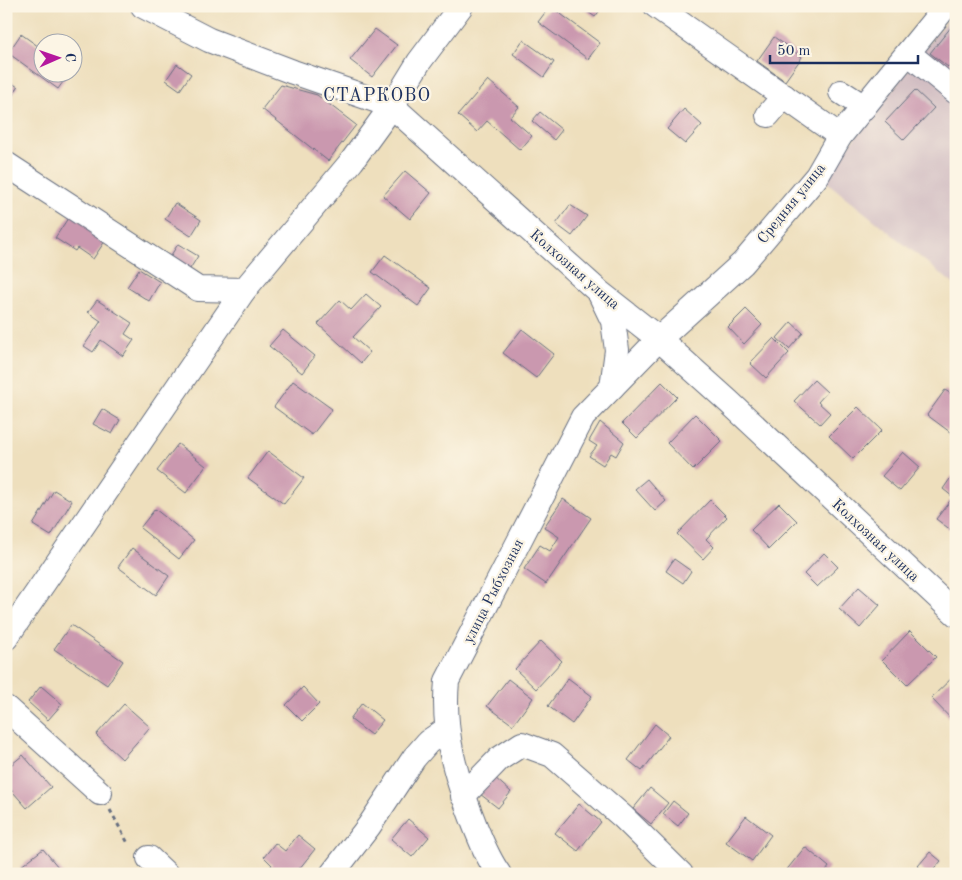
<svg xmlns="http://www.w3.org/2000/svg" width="962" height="880" viewBox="0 0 962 880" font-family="'Old Standard TT',serif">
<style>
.industrial{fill:#d2bec3}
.building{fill:#ca98af}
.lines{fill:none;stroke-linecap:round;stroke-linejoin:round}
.minor-casing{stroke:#656d7f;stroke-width:26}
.path{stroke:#656d7f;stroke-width:3;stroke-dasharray:4 4;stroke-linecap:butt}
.minor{stroke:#fff;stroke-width:24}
.labels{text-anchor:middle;stroke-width:4.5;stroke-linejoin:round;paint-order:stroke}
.street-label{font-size:15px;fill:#1b2f5e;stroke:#fcf5e5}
.quarter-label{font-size:18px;letter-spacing:1px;fill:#1b2f5e;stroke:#fcf5e5}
</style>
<rect width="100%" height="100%" fill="#fcf5e5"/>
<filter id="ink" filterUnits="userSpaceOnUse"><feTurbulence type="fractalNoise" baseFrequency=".02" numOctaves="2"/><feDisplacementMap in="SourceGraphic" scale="10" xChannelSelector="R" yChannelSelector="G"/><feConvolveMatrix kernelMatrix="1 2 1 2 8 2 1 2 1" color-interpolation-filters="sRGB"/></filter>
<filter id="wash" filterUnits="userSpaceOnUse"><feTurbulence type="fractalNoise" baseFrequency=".0096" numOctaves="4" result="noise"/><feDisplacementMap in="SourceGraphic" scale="20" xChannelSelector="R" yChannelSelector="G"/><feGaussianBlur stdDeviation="1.12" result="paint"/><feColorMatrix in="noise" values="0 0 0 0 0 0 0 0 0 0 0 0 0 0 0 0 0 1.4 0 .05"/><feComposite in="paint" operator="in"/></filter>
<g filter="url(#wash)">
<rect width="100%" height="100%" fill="#eedfbd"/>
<path class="industrial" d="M 956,9 L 956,286 L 823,179 Z"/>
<g id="blocks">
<g class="building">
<path d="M 550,6 L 600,43 L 588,59 L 538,22 Z"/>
<path d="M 580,6 L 603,6 L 595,17 Z"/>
<path d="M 956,21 L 956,57 L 948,67 L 930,53 Z"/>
<path d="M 375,29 L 397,45 L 372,77 L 350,60 Z"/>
<path d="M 21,34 L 42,49 L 42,72 L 70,72 L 58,89 L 8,53 Z"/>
<path d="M 774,37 L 802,57 L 785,81 L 757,61 Z"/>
<path d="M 523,40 L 554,62 L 544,77 L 513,54 Z"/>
<path d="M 177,64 L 191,74 L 180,90 L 166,80 Z"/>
<path d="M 6,79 L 18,87 L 6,105 Z"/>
<path d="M 488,80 L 519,107 L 510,117 L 532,136 L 520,150 L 487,121 L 477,132 L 458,115 Z"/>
<path d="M 281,85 L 317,95 L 356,125 L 328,161 L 262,109 Z"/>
<path d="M 915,90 L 934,108 L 904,140 L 885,122 Z"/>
<path d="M 684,109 L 702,125 L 685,144 L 667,129 Z"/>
<path d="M 540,112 L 562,130 L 554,140 L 532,121 Z"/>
<path d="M 405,171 L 431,193 L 410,219 L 383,196 Z"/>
<path d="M 175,203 L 201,220 L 191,236 L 165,219 Z"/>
<path d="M 570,205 L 587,216 L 572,236 L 556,224 Z"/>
<path d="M 72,212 L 105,241 L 93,259 L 77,248 L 75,251 L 55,238 Z"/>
<path d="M 178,244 L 198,256 L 188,272 L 168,260 Z"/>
<path d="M 385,255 L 431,288 L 418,306 L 372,272 Z"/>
<path d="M 139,269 L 160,282 L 149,301 L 127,287 Z"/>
<path d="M 366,294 L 381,307 L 353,337 L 370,352 L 361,363 L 318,324 L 340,300 L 351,310 Z"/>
<path d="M 97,300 L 132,323 L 125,334 L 134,340 L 123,356 L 101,340 L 93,352 L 84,346 L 101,321 L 88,312 Z"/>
<path d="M 746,309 L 762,325 L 744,344 L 728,327 Z"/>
<path d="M 791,322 L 803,333 L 789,349 L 777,338 Z"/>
<path d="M 522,329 L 554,354 L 536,378 L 503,353 Z"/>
<path d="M 283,330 L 315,356 L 302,373 L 269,346 Z"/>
<path d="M 774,338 L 789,353 L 766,378 L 750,363 Z"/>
<path d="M 814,380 L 827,392 L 818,402 L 830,413 L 820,424 L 794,401 Z"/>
<path d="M 293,381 L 332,409 L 312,435 L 274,407 Z"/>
<path d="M 662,382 L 677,397 L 637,438 L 622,423 Z"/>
<path d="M 945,390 L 956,397 L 956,432 L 954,435 L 927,415 Z"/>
<path d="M 858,407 L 882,430 L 853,459 L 829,436 Z"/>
<path d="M 102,409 L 120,420 L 112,434 L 93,424 Z"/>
<path d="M 695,414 L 722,441 L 693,470 L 667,443 Z"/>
<path d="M 600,422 L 624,442 L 616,456 L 611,453 L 603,465 L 589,456 L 597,446 L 589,441 Z"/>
<path d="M 178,444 L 206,466 L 186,493 L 157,471 Z"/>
<path d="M 268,451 L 304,478 L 284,504 L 248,478 Z"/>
<path d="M 903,452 L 920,467 L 900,491 L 882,476 Z"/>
<path d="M 952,476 L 956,479 L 955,533 L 936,519 L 953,497 L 943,489 Z"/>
<path d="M 647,479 L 666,501 L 655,511 L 635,489 Z"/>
<path d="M 54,490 L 72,501 L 51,536 L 33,525 Z"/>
<path d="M 563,499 L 591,518 L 546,584 L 524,569 L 540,545 L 550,551 L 559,537 L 544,527 Z"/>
<path d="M 710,500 L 727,517 L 706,539 L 714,547 L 703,559 L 677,534 Z"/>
<path d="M 779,503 L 797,521 L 769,549 L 751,530 Z"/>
<path d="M 155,509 L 194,540 L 179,559 L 140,528 Z"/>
<path d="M 132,548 L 169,576 L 156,595 L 118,567 Z"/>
<path d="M 824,553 L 838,567 L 817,587 L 804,574 Z"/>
<path d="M 674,559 L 691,571 L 683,583 L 666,571 Z"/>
<path d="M 859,587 L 880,605 L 860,628 L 839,609 Z"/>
<path d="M 71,625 L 123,661 L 107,685 L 54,649 Z"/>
<path d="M 910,631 L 936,657 L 907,685 L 882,660 Z"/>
<path d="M 541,641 L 562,661 L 536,689 L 515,669 Z"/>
<path d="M 956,674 L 956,724 L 931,698 Z"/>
<path d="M 568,678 L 592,696 L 572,724 L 548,706 Z"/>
<path d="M 508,679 L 533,698 L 513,725 L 487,706 Z"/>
<path d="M 41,686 L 62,704 L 48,720 L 28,702 Z"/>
<path d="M 303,687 L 319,704 L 302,721 L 286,705 Z"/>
<path d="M 362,703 L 383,720 L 371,735 L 350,719 Z"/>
<path d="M 124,704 L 150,727 L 122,759 L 96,735 Z"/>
<path d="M 655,724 L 669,736 L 642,771 L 628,760 Z"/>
<path d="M 23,755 L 51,787 L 27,808 L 6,784 L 6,769 Z"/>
<path d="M 494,777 L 511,792 L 498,808 L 480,794 Z"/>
<path d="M 650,788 L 668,803 L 651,824 L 633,809 Z"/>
<path d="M 673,801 L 688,813 L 678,826 L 663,814 Z"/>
<path d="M 579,804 L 601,822 L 578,851 L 555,833 Z"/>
<path d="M 746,816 L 771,835 L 752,861 L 726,842 Z"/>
<path d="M 408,819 L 429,837 L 412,857 L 391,839 Z"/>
<path d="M 298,835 L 315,849 L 295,874 L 265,874 L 272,865 L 264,857 L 275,843 L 285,851 Z"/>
<path d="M 805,847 L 829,867 L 824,874 L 788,874 L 785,872 Z"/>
<path d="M 43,849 L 64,874 L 25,874 L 20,867 Z"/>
<path d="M 930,852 L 941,861 L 930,874 L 926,874 L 918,866 Z"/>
</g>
</g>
</g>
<g filter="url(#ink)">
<use href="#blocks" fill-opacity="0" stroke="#656d7f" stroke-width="1"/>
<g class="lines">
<g class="minor-casing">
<g id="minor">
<path d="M 143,6 L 209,40 L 293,72 L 392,106 L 599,292 L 659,339 L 728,401 L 956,614"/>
<path d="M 656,6 L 840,136"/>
<path d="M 908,53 L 956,92"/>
<path d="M 841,92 L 864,107"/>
<path d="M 768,115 L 784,96"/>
<path d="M 6,164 L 198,289 L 244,290"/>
<path d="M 601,296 L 613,321 L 617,350 L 612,387"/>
<path d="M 6,638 L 244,290 L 352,161 L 392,106 L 419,62 L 461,6"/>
<path d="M 6,708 L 100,793"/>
<path d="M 463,796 L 499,759 L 522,744 L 552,755 L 623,817 L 681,874"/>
<path d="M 149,858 L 166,874"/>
<path d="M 332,874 L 369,826 L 414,758 L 428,742 L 447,729"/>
<path d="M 499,874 C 488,859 482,843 475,826 C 456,778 442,733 447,681 L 583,417 L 659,339 L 743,263 L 817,176 L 840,136 L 946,6"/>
</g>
</g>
<path class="path" d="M 110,810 L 129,845"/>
<use href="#minor" class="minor"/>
</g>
</g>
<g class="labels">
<g class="street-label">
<text transform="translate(791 203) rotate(-51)" y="5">Средняя улица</text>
<text transform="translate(575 269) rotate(41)" y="5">Колхозная улица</text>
<text transform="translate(876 540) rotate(43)" y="5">Колхозная улица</text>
<text transform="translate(493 591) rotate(-63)" y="5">улица Рыбхозная</text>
</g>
<g class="quarter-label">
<text x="377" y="101">СТАРКОВО</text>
</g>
</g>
<rect width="962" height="880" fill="none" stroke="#fcf5e5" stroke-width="25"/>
<g transform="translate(58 58) rotate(88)"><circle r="24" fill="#fcf5e5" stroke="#a2a6af"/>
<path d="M0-4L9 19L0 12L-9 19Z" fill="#b5179e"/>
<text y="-8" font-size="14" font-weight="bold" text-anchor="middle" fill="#1b2f5e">С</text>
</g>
<path d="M770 55v8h148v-8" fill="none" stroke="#1b2f5e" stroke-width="2.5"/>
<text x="777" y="55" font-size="15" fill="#1b2f5e" stroke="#fcf5e5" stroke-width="4" paint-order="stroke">50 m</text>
</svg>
